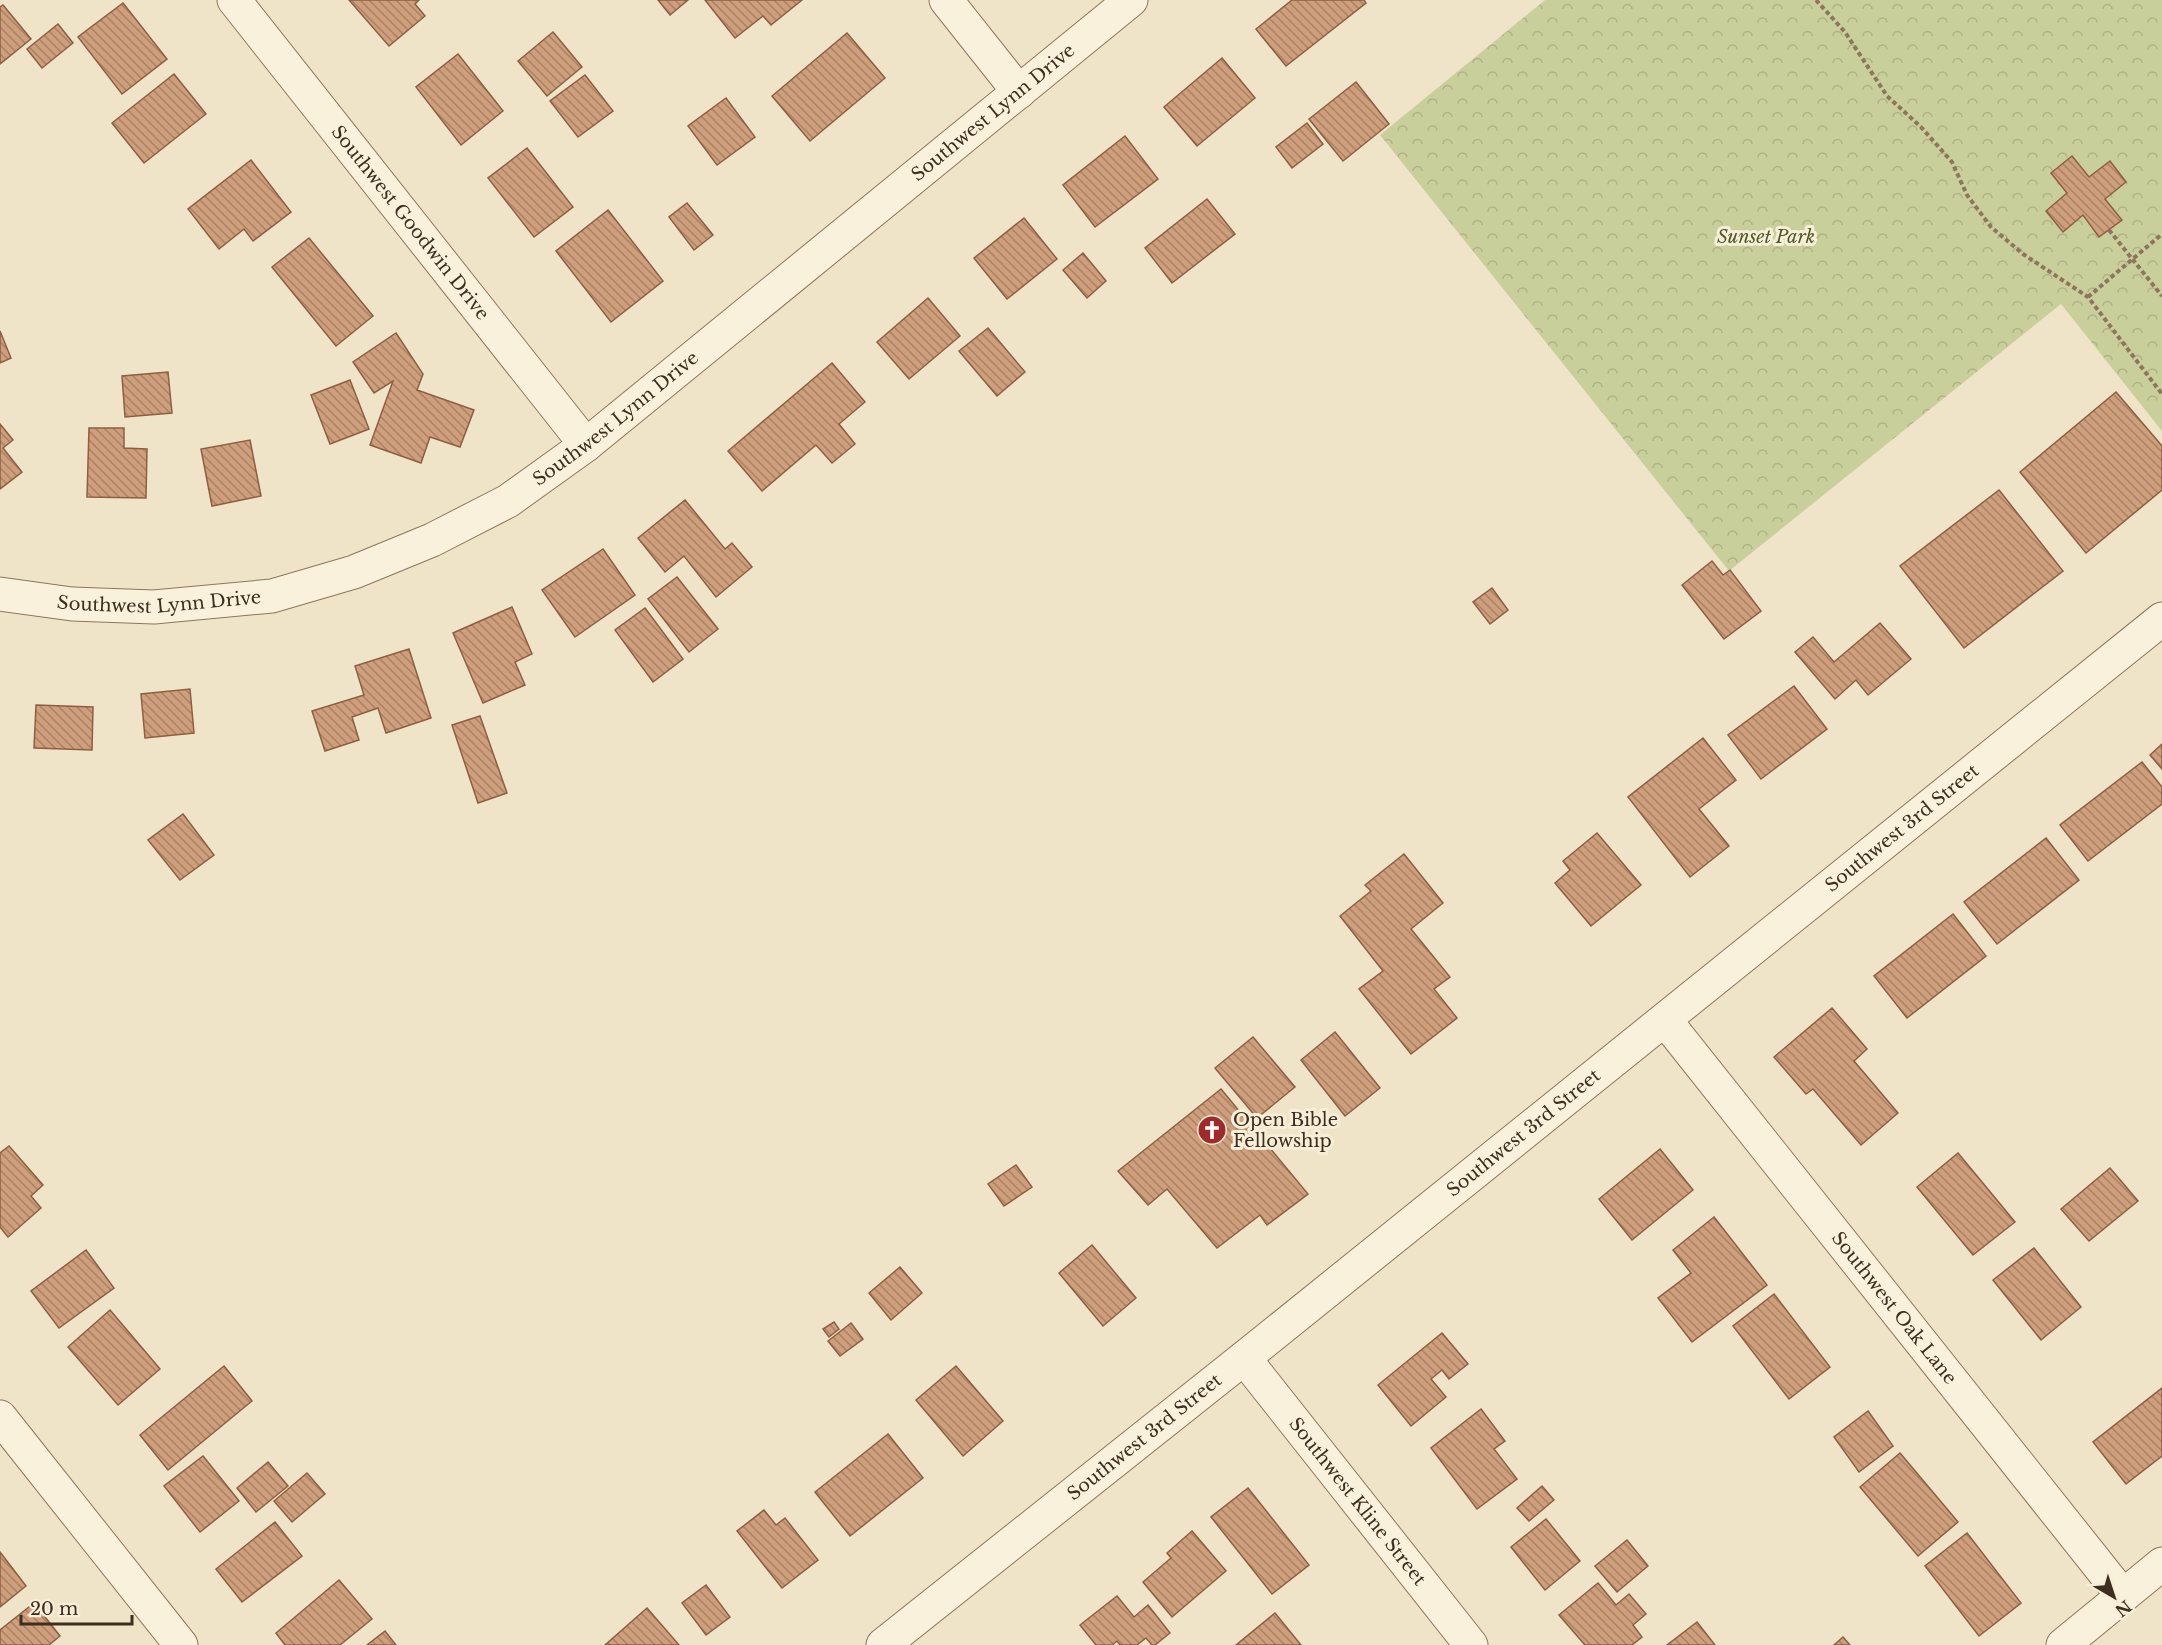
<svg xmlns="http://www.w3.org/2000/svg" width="2162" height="1645" viewBox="0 0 2162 1645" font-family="'Libre Baskerville',serif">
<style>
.park{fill:url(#park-crowns)}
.building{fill:url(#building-back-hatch);stroke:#8d5f41;stroke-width:1.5}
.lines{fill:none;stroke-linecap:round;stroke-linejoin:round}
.street-casing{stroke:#8d765c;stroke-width:35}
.path{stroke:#8d765c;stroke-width:4;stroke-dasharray:4.5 3;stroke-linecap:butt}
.street{stroke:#faf1dc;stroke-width:33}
.labels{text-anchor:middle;stroke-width:6;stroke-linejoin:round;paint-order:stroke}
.street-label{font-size:18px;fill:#3d2e20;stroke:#f7eed8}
.park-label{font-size:18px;font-style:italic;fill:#4d5a26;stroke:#f7eed8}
.poi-label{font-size:18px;fill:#3d2e20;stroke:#f7eed8;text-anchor:start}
</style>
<defs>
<pattern id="park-crowns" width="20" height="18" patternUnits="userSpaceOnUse" patternTransform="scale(1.5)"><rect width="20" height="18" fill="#c9cf9b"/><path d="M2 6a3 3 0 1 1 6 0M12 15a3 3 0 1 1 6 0" fill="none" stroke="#aeb285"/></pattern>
<pattern id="building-back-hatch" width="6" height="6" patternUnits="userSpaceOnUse" patternTransform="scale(1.5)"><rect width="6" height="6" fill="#cf9f7d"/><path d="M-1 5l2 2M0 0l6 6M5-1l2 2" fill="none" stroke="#a98266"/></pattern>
</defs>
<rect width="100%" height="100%" fill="#f0e4c8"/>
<path class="park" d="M 1545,0 L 2162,0 L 2162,431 L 2061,304 L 1729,571 L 1380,135 Z"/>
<g class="building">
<path d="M 349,0 L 419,0 L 415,4 L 425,16 L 389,46 Z"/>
<path d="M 658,0 L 688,0 L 670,15 Z"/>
<path d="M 705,0 L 802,0 L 771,25 L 763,16 L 735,38 Z"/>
<path d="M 1292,0 L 1364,0 L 1366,3 L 1286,66 L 1256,29 Z"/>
<path d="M 123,3 L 167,59 L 122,94 L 78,37 Z"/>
<path d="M 3,5 L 31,39 L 0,64 L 0,7 Z"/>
<path d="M 58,24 L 73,43 L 42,68 L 27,49 Z"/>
<path d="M 553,32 L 582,67 L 547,96 L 518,61 Z"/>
<path d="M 847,33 L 885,78 L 810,141 L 772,96 Z"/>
<path d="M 458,54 L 503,111 L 461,145 L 416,87 Z"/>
<path d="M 1222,58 L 1255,98 L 1197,146 L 1164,107 Z"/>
<path d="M 174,74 L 206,114 L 144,163 L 112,123 Z"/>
<path d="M 585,75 L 613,111 L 578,137 L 550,101 Z"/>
<path d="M 1356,82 L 1389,124 L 1343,161 L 1309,119 Z"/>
<path d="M 726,98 L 755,137 L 717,165 L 688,126 Z"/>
<path d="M 1307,123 L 1323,144 L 1292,168 L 1276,147 Z"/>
<path d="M 1125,136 L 1158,179 L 1095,227 L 1063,185 Z"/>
<path d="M 527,148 L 573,207 L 534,237 L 488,178 Z"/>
<path d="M 2072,156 L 2089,177 L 2110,161 L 2126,182 L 2105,199 L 2122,220 L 2099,237 L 2083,215 L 2063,232 L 2046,211 L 2067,193 L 2051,173 Z"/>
<path d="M 251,160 L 291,212 L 253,241 L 244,229 L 219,249 L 188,209 Z"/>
<path d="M 1207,199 L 1235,234 L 1172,283 L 1145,248 Z"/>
<path d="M 687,203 L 713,235 L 694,250 L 669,217 Z"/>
<path d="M 608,210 L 663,281 L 611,322 L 556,251 Z"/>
<path d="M 1024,218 L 1057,259 L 1007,299 L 974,258 Z"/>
<path d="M 309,238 L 373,316 L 336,346 L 272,267 Z"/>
<path d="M 1083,253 L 1106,281 L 1087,298 L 1063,270 Z"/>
<path d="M 928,298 L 960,336 L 909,379 L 877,342 Z"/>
<path d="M 988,328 L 1025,372 L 997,396 L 959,351 Z"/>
<path d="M 0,331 L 11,358 L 0,363 Z"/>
<path d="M 396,333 L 423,374 L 417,390 L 474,410 L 460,447 L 430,437 L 421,463 L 370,445 L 393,381 L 374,393 L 353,362 Z"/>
<path d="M 832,363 L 865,402 L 839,424 L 855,444 L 832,463 L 816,445 L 762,491 L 728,451 Z"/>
<path d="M 168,372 L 172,413 L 125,417 L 122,376 Z"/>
<path d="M 350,380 L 369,429 L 330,444 L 311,395 Z"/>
<path d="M 2116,392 L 2162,446 L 2162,490 L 2086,553 L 2020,472 Z"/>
<path d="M 0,424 L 13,440 L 3,448 L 22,472 L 0,489 Z"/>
<path d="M 89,428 L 124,428 L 124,448 L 147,449 L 146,498 L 87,497 Z"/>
<path d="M 250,440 L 261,496 L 212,506 L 201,449 Z"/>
<path d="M 1999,490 L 2063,571 L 1964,648 L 1900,566 Z"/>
<path d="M 685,500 L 725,549 L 732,543 L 752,567 L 716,597 L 684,556 L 665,572 L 638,538 Z"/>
<path d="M 603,549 L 635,595 L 575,637 L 542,590 Z"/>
<path d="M 1712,561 L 1723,575 L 1730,570 L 1761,611 L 1724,639 L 1682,585 Z"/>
<path d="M 677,577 L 718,629 L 689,652 L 648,599 Z"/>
<path d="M 1492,588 L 1508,610 L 1490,624 L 1473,602 Z"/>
<path d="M 512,607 L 532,654 L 515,662 L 525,685 L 483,703 L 453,633 Z"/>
<path d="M 645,608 L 683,659 L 653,682 L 615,630 Z"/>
<path d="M 1880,623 L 1911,659 L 1868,695 L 1856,680 L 1835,699 L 1795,652 L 1813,637 L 1834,662 Z"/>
<path d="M 409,649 L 431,718 L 386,733 L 378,708 L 352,717 L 359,740 L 325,751 L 312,711 L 364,695 L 355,666 Z"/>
<path d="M 1794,686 L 1827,729 L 1761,779 L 1728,735 Z"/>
<path d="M 190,689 L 194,733 L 145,738 L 141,694 Z"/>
<path d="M 36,705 L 93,707 L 92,750 L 34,748 Z"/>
<path d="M 480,716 L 507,793 L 478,803 L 452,725 Z"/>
<path d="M 1703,738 L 1736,780 L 1699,809 L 1729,846 L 1690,877 L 1628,797 Z"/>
<path d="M 2162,744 L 2162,769 L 2150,755 Z"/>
<path d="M 2142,762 L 2162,787 L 2162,804 L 2088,861 L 2060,825 Z"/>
<path d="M 183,814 L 214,855 L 180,880 L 148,840 Z"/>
<path d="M 1597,833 L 1641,885 L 1591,926 L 1555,883 L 1570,870 L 1563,861 Z"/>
<path d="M 2046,838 L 2079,880 L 1997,944 L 1964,902 Z"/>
<path d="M 1404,854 L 1443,903 L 1411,929 L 1450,977 L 1434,989 L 1457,1018 L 1411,1054 L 1359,989 L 1383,971 L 1340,916 L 1371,891 L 1365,885 Z"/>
<path d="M 1953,914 L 1986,956 L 1907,1018 L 1874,976 Z"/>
<path d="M 1832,1008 L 1867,1049 L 1854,1061 L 1898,1113 L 1861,1145 L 1813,1089 L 1806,1094 L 1774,1057 Z"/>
<path d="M 1335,1032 L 1380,1088 L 1345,1116 L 1301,1060 Z"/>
<path d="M 1253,1037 L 1295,1087 L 1257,1118 L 1215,1068 Z"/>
<path d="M 1221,1089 L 1308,1194 L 1267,1225 L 1260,1215 L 1217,1248 L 1167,1189 L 1148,1205 L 1118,1171 Z"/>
<path d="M 9,1146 L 43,1185 L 31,1196 L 41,1208 L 8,1237 L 0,1227 L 0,1153 Z"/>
<path d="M 1660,1149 L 1693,1190 L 1632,1240 L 1599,1199 Z"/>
<path d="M 1958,1153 L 2015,1222 L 1973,1255 L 1917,1187 Z"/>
<path d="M 1016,1165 L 1032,1187 L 1004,1206 L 988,1184 Z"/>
<path d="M 2110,1168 L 2138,1201 L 2089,1241 L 2061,1209 Z"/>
<path d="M 1714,1217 L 1767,1285 L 1692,1342 L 1658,1298 L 1691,1273 L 1673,1250 Z"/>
<path d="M 1092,1245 L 1136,1298 L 1103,1326 L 1059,1273 Z"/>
<path d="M 2034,1248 L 2081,1307 L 2041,1340 L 1993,1280 Z"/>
<path d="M 86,1250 L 114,1288 L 59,1328 L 31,1291 Z"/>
<path d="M 900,1267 L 922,1293 L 891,1320 L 869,1293 Z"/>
<path d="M 1774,1294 L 1830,1367 L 1789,1399 L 1733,1326 Z"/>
<path d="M 110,1310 L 160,1369 L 118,1405 L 68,1347 Z"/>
<path d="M 834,1322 L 839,1329 L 829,1337 L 823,1329 Z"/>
<path d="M 851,1323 L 863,1339 L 840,1356 L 828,1341 Z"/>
<path d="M 1442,1333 L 1468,1364 L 1449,1379 L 1442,1370 L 1431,1379 L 1446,1397 L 1411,1426 L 1378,1385 Z"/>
<path d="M 224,1366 L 252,1401 L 168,1470 L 140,1435 Z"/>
<path d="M 956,1366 L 1003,1421 L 963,1456 L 916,1400 Z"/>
<path d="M 2162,1388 L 2162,1456 L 2126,1484 L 2093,1442 Z"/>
<path d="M 1481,1409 L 1505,1441 L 1494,1449 L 1517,1479 L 1477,1509 L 1431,1448 Z"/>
<path d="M 1868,1411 L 1893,1446 L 1859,1472 L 1834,1437 Z"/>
<path d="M 888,1434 L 923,1478 L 850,1536 L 815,1492 Z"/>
<path d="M 1900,1453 L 1958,1522 L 1918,1556 L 1860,1487 Z"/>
<path d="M 203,1456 L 239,1501 L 200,1532 L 164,1486 Z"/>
<path d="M 268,1462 L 288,1486 L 256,1512 L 237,1488 Z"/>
<path d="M 307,1473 L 325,1494 L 292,1522 L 274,1501 Z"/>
<path d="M 1542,1486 L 1554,1500 L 1529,1521 L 1517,1508 Z"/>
<path d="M 1248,1488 L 1309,1565 L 1272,1594 L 1211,1517 Z"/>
<path d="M 764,1510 L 776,1525 L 785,1518 L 818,1560 L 782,1588 L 737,1531 Z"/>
<path d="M 1546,1519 L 1580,1561 L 1545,1590 L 1511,1547 Z"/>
<path d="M 275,1522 L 302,1556 L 242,1602 L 216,1569 Z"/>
<path d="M 1192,1531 L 1226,1571 L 1172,1617 L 1143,1582 L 1171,1558 L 1167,1553 Z"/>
<path d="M 1967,1533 L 2021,1603 L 1979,1636 L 1925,1566 Z"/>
<path d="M 1627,1540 L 1648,1566 L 1617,1592 L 1595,1566 Z"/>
<path d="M 0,1552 L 26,1586 L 0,1607 Z"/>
<path d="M 339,1580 L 372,1619 L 340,1645 L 285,1645 L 276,1633 Z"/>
<path d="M 1598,1583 L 1616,1605 L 1629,1594 L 1646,1614 L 1633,1625 L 1642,1637 L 1632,1645 L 1585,1645 L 1559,1615 Z"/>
<path d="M 706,1585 L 730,1617 L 706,1635 L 682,1603 Z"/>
<path d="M 1117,1596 L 1134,1617 L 1148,1605 L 1170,1633 L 1155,1645 L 1152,1645 L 1146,1638 L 1137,1645 L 1120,1645 L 1117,1641 L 1112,1645 L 1096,1645 L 1080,1625 Z"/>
<path d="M 34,1603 L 60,1636 L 49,1645 L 0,1645 L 0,1630 Z"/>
<path d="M 647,1608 L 679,1645 L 605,1645 Z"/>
<path d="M 1275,1613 L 1301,1645 L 1236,1645 Z"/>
<path d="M 1697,1622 L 1715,1645 L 1667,1645 Z"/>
<path d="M 385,1631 L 396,1645 L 367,1645 Z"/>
<path d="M 1843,1637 L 1850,1645 L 1834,1645 Z"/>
</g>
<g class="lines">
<g class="street-casing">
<g id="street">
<path id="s1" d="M 234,0 L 586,445"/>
<path d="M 946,0 L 1019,92"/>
<path id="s2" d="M 0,594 L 72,604 L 154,607 L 272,596 L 354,572 L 432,540 L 508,501 L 586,445 L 1131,0"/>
<path id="s3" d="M 1665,1020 L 2123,1596"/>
<path id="s4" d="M 1244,1358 L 1471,1645"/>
<path d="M 0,1417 L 181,1645"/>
<path id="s5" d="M 883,1645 L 1244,1358 L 2162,619"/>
<path d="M 2063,1645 L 2162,1564"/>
</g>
</g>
<g class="path">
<path d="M 1816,0 L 1845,32 L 1887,96 L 1921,127 L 1952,162 L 1967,195 L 1991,227 L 2023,254 L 2088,297 L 2162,394"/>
<path d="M 2109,230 L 2162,296"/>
<path d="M 2088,297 L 2162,234"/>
</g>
<use href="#street" class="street"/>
</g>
<defs>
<g id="church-disc" transform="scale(1.5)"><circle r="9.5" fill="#9e2a2b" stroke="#f7eed8"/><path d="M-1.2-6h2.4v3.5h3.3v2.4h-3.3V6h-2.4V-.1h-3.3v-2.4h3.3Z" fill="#fff"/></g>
</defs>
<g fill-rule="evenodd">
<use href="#church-disc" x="1212" y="1130"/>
</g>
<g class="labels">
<g class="street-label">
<text dy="6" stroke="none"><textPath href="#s2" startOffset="1150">Southwest Lynn Drive</textPath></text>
<text dy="6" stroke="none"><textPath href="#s1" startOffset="284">Southwest Goodwin Drive</textPath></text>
<text dy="6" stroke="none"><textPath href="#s2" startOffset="664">Southwest Lynn Drive</textPath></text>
<text dy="6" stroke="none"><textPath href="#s2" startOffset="160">Southwest Lynn Drive</textPath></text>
<text dy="6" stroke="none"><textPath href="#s5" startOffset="1306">Southwest 3rd Street</textPath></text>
<text dy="6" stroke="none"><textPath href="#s5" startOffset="820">Southwest 3rd Street</textPath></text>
<text dy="6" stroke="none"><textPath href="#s3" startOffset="368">Southwest Oak Lane</textPath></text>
<text dy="6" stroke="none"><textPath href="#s5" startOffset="334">Southwest 3rd Street</textPath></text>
<text dy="6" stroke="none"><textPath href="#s4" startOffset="183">Southwest Kline Street</textPath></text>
</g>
<g class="park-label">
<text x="1766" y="243">Sunset Park</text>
</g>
<g class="poi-label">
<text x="1233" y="1126">Open Bible<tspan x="1233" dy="21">Fellowship</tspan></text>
</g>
</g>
<g transform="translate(2114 1597) rotate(141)" stroke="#f7eed8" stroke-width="4.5" paint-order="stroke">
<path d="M0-4.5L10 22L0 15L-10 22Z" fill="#3d2e20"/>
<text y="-9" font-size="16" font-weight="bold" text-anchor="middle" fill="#3d2e20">N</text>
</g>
<path d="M21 1615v9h111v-9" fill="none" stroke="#3d2e20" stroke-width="3"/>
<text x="30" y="1615" font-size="18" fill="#3d2e20" stroke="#f7eed8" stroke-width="4.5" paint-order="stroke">20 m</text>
</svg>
